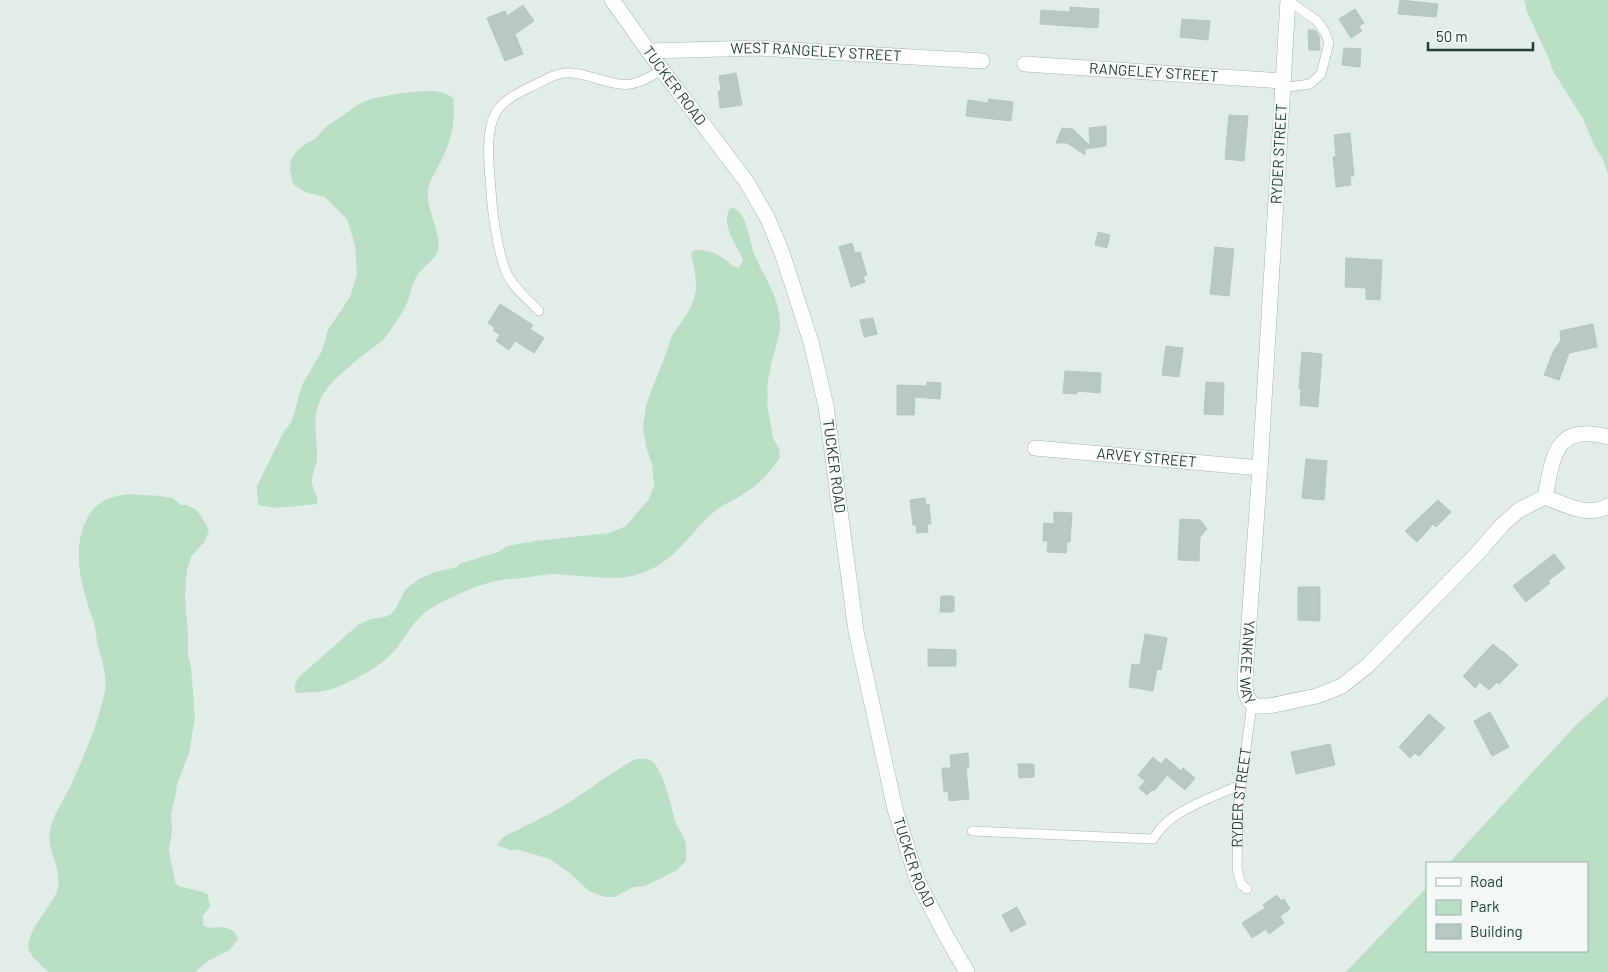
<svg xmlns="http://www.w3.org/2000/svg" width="1608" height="972" viewBox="0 0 1608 972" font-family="Barlow,sans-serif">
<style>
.green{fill:#bbdec7}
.building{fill:#b8c8c2;stroke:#b5c7c0}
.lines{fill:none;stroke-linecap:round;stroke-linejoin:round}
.lane-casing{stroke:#a5b5b1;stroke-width:10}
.street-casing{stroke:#a5b5b1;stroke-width:16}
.secondary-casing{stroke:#a0b9b2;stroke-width:16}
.lane{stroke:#fff;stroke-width:9}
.street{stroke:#fff;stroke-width:15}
.secondary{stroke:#fff;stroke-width:15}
.labels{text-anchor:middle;stroke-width:4.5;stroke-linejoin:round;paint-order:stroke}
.street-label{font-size:15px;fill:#223f39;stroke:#f3f9f7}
</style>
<rect width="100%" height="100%" fill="#e2ede9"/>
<g class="green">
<path d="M 1524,0 L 1608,0 L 1608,174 L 1603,159 L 1595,147 L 1583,119 L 1552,69 L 1550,61 L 1527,12 Z"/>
<path d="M 425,91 C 436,91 444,91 453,98 C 456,122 451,143 439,165 C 435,173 430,179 428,189 C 425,208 442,234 438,249 C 435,261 423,266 417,276 C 412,283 411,292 408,301 C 402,314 392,329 383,340 C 365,354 329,379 320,400 C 312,419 317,438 317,457 C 317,465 313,472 312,479 C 311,489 319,495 317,504 L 277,508 L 258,505 L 257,486 L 283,433 L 292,421 L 302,385 L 322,351 L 328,330 L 350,297 L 357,275 L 355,245 L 347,219 L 325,197 L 305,192 L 293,184 L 290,169 L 291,160 L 296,152 L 308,142 L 314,140 L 326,127 L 359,104 L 370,99 L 401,93 Z"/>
<path d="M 730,208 C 734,208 737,209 740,213 C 749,224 749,243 755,256 C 765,279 780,298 780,324 C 780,337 774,352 771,365 C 771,372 768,376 768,382 C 766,389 769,396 767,404 L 773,438 L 779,449 L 780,458 C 769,473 758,486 742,495 C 736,499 728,502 722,506 C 691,527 681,559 642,573 C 616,583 583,575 555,574 C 547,574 537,576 529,577 C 516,579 500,579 488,583 C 474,587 459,594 446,600 C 417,613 413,627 395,650 C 383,665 348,685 328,690 C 318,693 308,692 298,693 L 295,691 L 295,684 L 300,676 L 358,625 L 371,619 L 385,617 L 392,613 L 396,608 L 405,590 L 419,579 L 435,572 L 457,567 L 459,564 L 498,552 L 507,546 L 535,541 L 609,533 L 626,526 L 649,499 L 654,486 L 652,464 L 646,447 L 643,426 L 646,405 L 669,345 C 670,336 677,329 682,321 C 701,294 697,284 691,253 L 695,250 C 703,250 711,251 718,255 C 726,259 730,266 739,268 L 743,260 C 737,244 720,226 730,208 Z"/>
<path d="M 128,494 L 161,496 L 172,498 L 182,505 L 187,505 L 195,509 L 201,515 L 209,531 L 204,542 L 191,557 L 187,570 L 185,596 L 188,634 L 188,655 L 191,668 L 195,717 L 189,753 L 177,784 L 176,793 L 171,813 L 172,830 L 169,850 L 175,882 L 178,886 L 203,892 L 208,895 L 210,907 L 203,916 L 203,925 L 208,928 C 220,927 235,925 238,939 L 230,950 L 208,961 L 195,972 L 48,972 C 43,966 33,959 30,952 C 21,934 55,904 58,888 C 62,869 47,851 50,832 C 52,816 63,801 70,787 C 83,758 99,722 105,691 C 107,676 102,660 98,646 C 96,637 96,628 93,620 C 82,588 71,553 86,521 C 94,502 110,496 128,494 Z"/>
<path d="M 1608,696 L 1608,972 L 1346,972 L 1427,887 L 1427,951 L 1587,951 L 1587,863 L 1449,863 L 1576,725 Z"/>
<path d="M 636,759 C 640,759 645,758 648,759 C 664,765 671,809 676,823 C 679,831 685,837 686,845 C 686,850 686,856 686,861 L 677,870 L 645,886 L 634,887 L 614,897 L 605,897 L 589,891 L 571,874 L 550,859 L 519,850 L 510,850 L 497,845 L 503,837 C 523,827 545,817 565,805 C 589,790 611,772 636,759 Z"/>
</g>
<g class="building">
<path d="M 1400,0 L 1438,4 L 1436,17 L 1398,14 Z"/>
<path d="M 523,5 L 534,21 L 515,34 L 523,54 L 505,61 L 487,18 L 505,11 L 507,16 Z"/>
<path d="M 1070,7 L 1099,9 L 1098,28 L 1040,24 L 1041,10 L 1070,12 Z"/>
<path d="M 1355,9 L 1364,23 L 1359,26 L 1362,31 L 1351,38 L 1339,19 Z"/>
<path d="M 1182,19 L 1210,21 L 1208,40 L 1180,37 Z"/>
<path d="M 1308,30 L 1315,30 L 1319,35 L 1320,50 L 1309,50 Z"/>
<path d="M 1344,48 L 1361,49 L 1360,67 L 1342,65 Z"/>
<path d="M 736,73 L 742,105 L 720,108 L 718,91 L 721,91 L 719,76 Z"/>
<path d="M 989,99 L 1013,102 L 1011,121 L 966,116 L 968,100 L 988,103 Z"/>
<path d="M 1229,115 L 1248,116 L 1244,161 L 1225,159 Z"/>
<path d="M 1106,126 L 1106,146 L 1085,149 L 1085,155 L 1067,143 L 1056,143 L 1062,128 L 1073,129 L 1090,146 L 1089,128 Z"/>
<path d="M 1350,133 L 1354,176 L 1350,176 L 1351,185 L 1336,187 L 1333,157 L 1336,157 L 1334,135 Z"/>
<path d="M 1098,232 L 1110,235 L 1107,248 L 1095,245 Z"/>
<path d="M 852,243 L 855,253 L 860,252 L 867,275 L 863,276 L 865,282 L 851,287 L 839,247 Z"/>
<path d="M 1215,247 L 1234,249 L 1229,296 L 1210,294 Z"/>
<path d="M 1346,258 L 1382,260 L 1380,300 L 1366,299 L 1366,288 L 1345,287 Z"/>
<path d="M 500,304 L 533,325 L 530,329 L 544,338 L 534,353 L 515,341 L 509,350 L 496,341 L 500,335 L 493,330 L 495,328 L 488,323 Z"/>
<path d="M 873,318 L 877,334 L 864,337 L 860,320 Z"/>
<path d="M 1593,324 L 1597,347 L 1569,353 L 1559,380 L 1544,375 L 1553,352 L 1561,340 L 1560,331 Z"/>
<path d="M 1166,346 L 1183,348 L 1179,377 L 1162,375 Z"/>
<path d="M 1302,352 L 1322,354 L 1318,407 L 1300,405 L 1301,389 L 1299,389 Z"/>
<path d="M 1065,371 L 1101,373 L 1100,393 L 1077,391 L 1077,394 L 1063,393 Z"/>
<path d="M 927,382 L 941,383 L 940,399 L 915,397 L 914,415 L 897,415 L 897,385 L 927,386 Z"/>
<path d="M 1206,382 L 1224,383 L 1223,415 L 1204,414 Z"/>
<path d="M 1306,459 L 1327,461 L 1324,500 L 1302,498 Z"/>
<path d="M 925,498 L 926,505 L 929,504 L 931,524 L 927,524 L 928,532 L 917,533 L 916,525 L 913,525 L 910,500 Z"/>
<path d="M 1438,500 L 1451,512 L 1436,527 L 1433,524 L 1417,542 L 1405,531 Z"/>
<path d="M 1054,512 L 1072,513 L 1070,542 L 1067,542 L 1066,553 L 1047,552 L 1048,541 L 1043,541 L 1044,523 L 1054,524 Z"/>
<path d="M 1180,519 L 1200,520 L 1207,529 L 1200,537 L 1199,561 L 1178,560 Z"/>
<path d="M 1554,554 L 1565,568 L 1548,581 L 1550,583 L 1526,602 L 1513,586 Z"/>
<path d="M 1298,587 L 1320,587 L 1320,621 L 1298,620 Z"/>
<path d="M 941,596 L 954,596 L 954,612 L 940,612 Z"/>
<path d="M 1145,634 L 1167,638 L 1161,670 L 1157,669 L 1153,691 L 1129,687 L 1132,664 L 1140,665 Z"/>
<path d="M 1493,644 L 1502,652 L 1503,651 L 1518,665 L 1499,684 L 1497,682 L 1489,690 L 1480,682 L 1475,688 L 1463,676 Z"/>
<path d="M 928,649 L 956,650 L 956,666 L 928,666 Z"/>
<path d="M 1490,712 L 1509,747 L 1492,756 L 1474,721 Z"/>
<path d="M 1429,714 L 1445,728 L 1419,756 L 1415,753 L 1410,758 L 1399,747 Z"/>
<path d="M 1330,744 L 1335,765 L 1296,774 L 1291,752 Z"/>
<path d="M 968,753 L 969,768 L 966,768 L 969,799 L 949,801 L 948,791 L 944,792 L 942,768 L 951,768 L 950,755 Z"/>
<path d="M 1153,757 L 1161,764 L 1166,758 L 1181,771 L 1183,768 L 1195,778 L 1185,790 L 1167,775 L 1154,791 L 1152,790 L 1147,795 L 1139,788 L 1145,781 L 1138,775 Z"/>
<path d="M 1018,764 L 1034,764 L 1034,777 L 1019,778 Z"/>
<path d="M 1277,895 L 1281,901 L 1284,899 L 1290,909 L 1280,916 L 1284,923 L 1269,934 L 1266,929 L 1252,938 L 1242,923 L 1265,908 L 1263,905 Z"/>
<path d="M 1017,907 L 1026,924 L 1011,932 L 1002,915 Z"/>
</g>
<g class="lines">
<g class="lane-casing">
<g id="lane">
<path d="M 1282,88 L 1310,84 L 1321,74 L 1329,43 L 1325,32 L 1317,21 L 1288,0"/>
<path d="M 539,311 C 529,300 514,289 507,274 C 498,254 492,212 491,189 C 489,167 484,126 499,108 C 507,98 519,93 530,87 C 541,82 553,74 565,73 C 574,72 583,75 591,77 C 626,87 630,89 662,70"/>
<path d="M 972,831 L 1153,839 C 1156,835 1159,830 1163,826 C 1178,809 1219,794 1241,785"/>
<path id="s1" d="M 1247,889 L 1241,884 L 1237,869 L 1238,807 L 1252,704"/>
</g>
</g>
<g class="street-casing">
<g id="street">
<path id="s2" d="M 1288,0 L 1260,468 L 1245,679 C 1245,690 1245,699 1255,706 L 1269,706 L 1317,696 L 1342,686 L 1367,666 L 1476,555 L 1502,525 L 1519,510 L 1545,497 C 1564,504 1588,518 1608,506"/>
<path id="s3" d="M 648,51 L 759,48 L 982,61"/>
<path id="s4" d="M 1025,64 L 1282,81"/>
<path id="s5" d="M 1035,448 L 1260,468"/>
<path d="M 1545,497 C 1553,456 1555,423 1608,437"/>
</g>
</g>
<g class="secondary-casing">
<g id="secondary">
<path id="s6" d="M 612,0 L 662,70 L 746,181 L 768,219 L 782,253 L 811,342 L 826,406 L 856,631 L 895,809 L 918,882 L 946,936 L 967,972"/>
</g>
</g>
<use href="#lane" class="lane"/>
<use href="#street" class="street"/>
<use href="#secondary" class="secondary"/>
</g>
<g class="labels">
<g class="street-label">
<text dy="5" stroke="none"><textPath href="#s3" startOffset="168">WEST RANGELEY STREET</textPath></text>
<text dy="5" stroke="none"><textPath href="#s4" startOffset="129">RANGELEY STREET</textPath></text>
<text dy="5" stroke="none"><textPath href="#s6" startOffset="106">TUCKER ROAD</textPath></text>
<text transform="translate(1279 154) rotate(-87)" y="5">RYDER STREET</text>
<text dy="5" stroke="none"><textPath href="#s5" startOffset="112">ARVEY STREET</textPath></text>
<text dy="5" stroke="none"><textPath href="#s6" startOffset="526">TUCKER ROAD</textPath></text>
<text dy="5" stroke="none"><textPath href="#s2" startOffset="664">YANKEE WAY</textPath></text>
<text dy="5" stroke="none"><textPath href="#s1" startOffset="95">RYDER STREET</textPath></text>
<text dy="5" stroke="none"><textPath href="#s6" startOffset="931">TUCKER ROAD</textPath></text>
</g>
</g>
<rect x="1426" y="862" width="162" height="90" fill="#f3f9f7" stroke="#9fafab"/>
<rect x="1436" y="878" width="25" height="8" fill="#ffffff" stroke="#9fafab"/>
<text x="1470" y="887" font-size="15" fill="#223f39">Road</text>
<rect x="1436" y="900" width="25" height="15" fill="#bbdec7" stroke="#9fafab"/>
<text x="1470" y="912" font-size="15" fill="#223f39">Park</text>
<rect x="1436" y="924" width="25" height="15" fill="#b8c8c2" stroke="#9fafab"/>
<text x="1470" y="937" font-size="15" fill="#223f39">Building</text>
<path d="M1428 42v8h105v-8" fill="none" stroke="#223f39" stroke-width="2.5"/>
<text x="1436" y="42" font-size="15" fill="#223f39" stroke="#f3f9f7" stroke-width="4" paint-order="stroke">50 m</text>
</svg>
